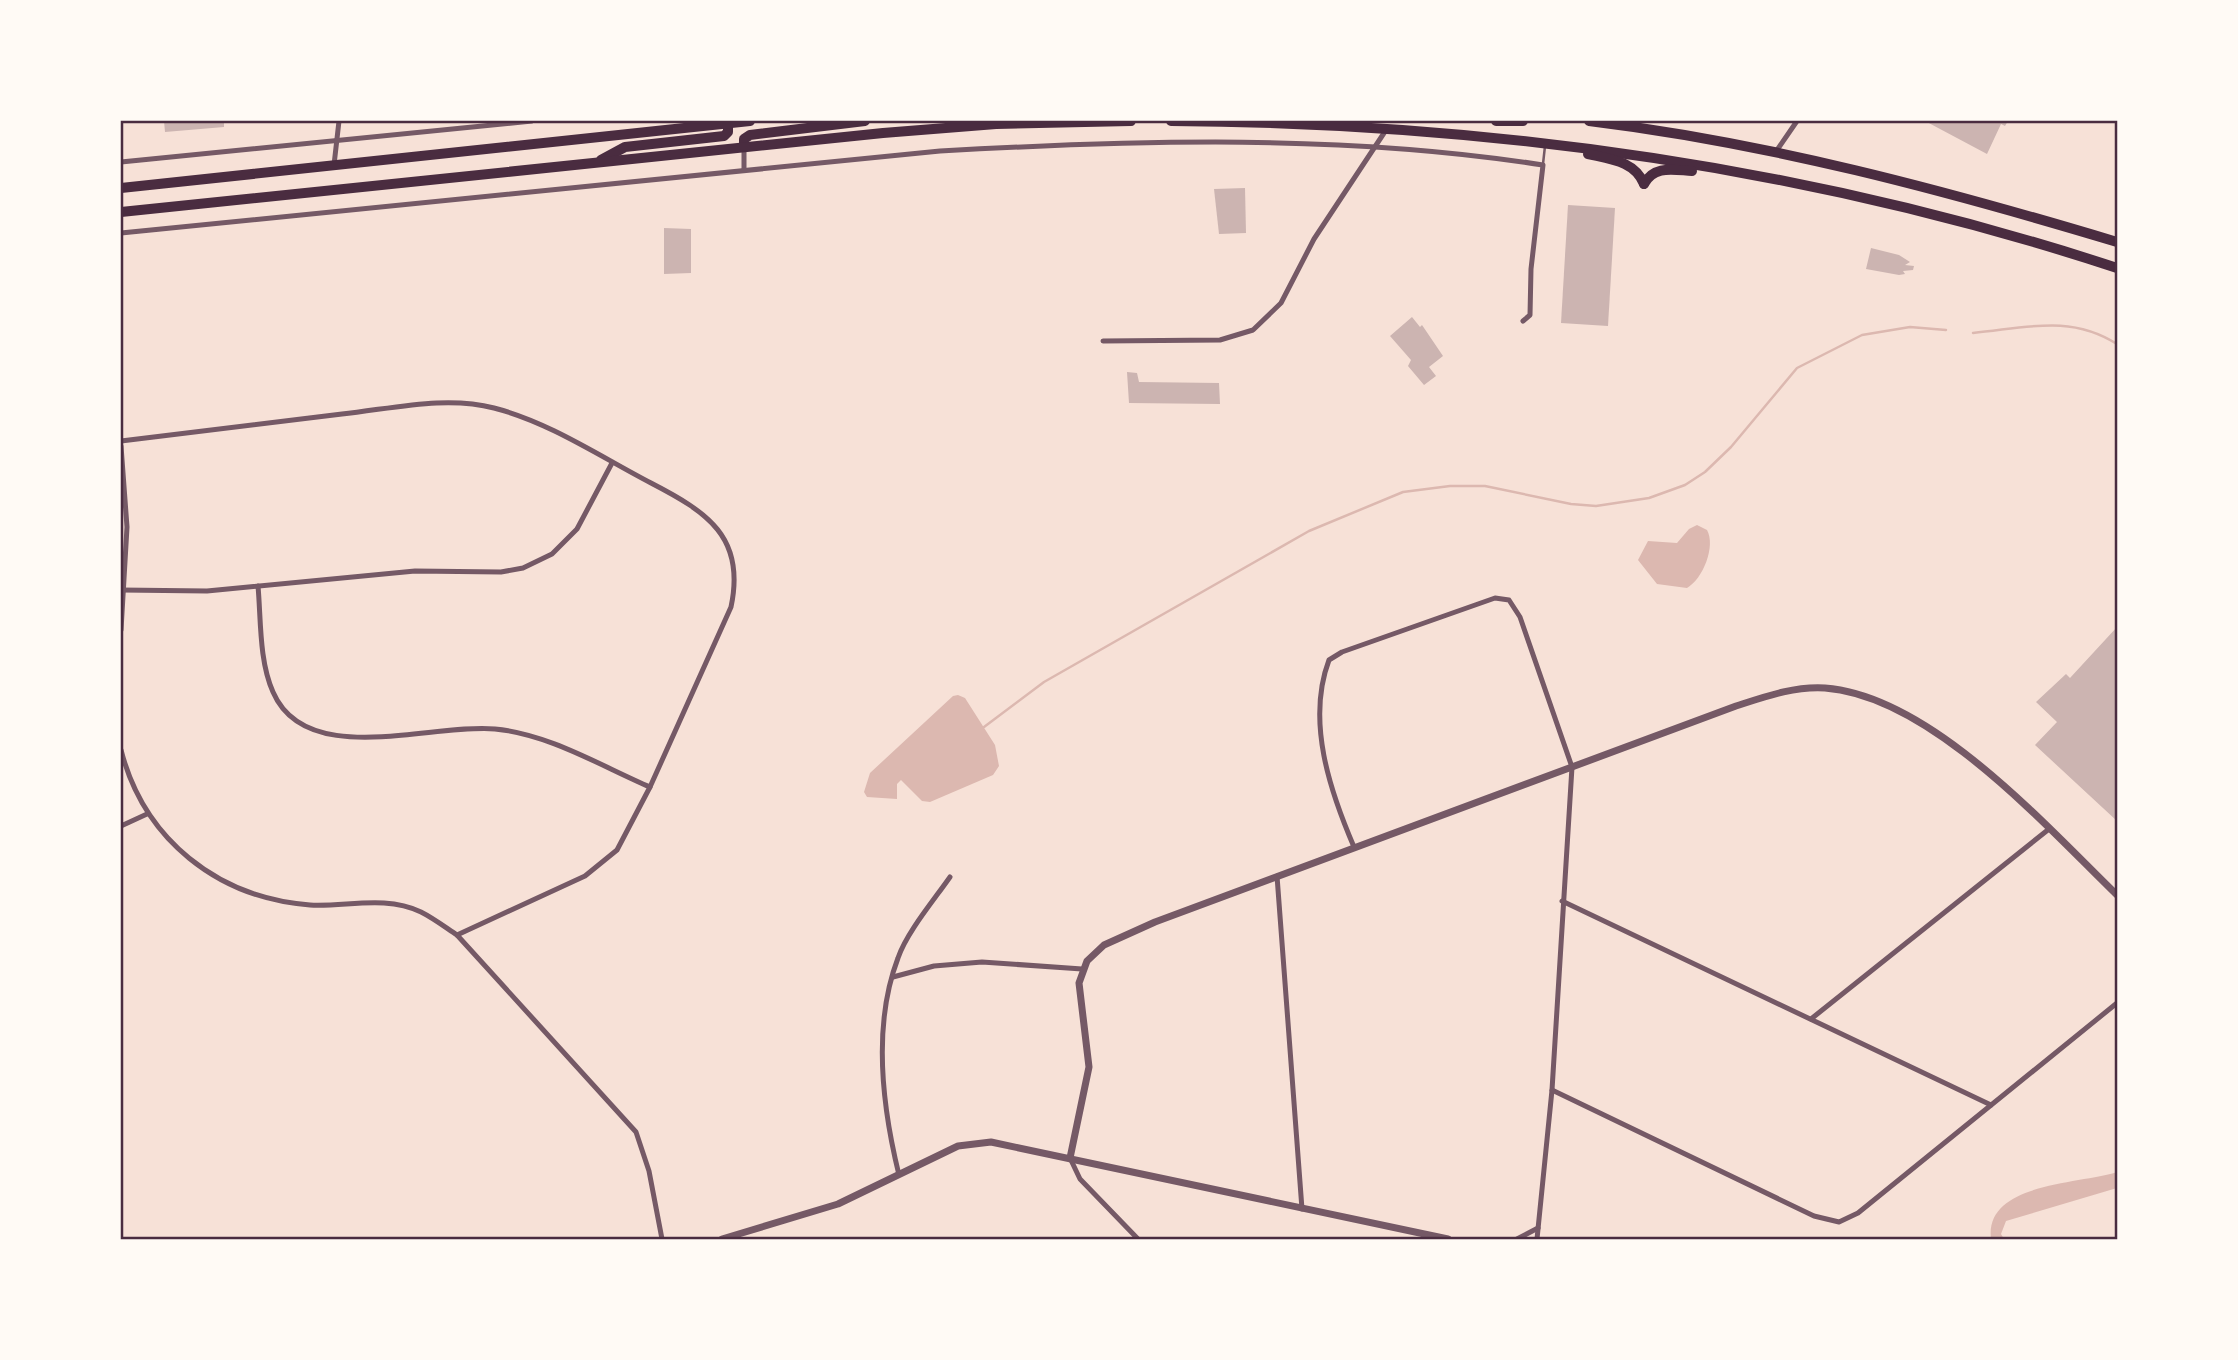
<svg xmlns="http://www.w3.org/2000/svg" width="2238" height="1360" viewBox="0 0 2238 1360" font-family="'Asap Condensed',sans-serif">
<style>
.water{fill:#dcb8b0}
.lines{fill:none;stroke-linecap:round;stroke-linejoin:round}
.stream{stroke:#dcb8b0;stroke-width:2.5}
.building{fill:#ccb4b1}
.service{stroke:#755966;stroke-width:2.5}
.minor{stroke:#755966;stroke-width:5}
.tertiary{stroke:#755966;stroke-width:7}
.trunk{stroke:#4a2c40;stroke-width:10}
.neatline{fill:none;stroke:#4a2c40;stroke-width:2.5}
</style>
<rect width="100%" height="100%" fill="#f7e1d7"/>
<g class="water">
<path d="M 1697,525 L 1707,530 C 1716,546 1703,579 1687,588 L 1657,584 L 1638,560 L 1648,541 L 1677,543 L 1689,529 Z"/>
<path d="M 958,695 L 965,698 L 995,745 L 999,766 L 993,775 L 930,802 L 922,801 L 901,780 L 897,784 L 897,799 L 867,797 L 864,792 L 870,773 L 953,696 Z"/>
<path d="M 2117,1172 L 2117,1188 L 2006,1221 L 2001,1234 L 2004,1239 L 1991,1239 C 1984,1182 2082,1184 2117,1172 Z"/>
</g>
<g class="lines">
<g class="stream">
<path d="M 1973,333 C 2026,328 2070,314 2117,344"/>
<path d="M 984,727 L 1044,682 L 1309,531 L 1403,492 L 1450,486 L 1485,486 L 1571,504 L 1596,506 L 1649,498 L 1685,485 L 1705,472 L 1731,447 L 1797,368 L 1862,335 L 1910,327 L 1946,330"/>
</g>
</g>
<g class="building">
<path d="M 164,121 L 224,121 L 224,127 L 165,132 Z"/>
<path d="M 1925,121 L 2008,121 L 2005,126 L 2001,124 L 1987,154 Z"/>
<path d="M 1245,188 L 1246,233 L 1219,234 L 1214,189 Z"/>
<path d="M 1568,205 L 1615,208 L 1608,326 L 1561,323 Z"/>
<path d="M 664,228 L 691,229 L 691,273 L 664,274 Z"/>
<path d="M 1871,248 L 1899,255 L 1910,262 L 1905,265 L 1914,266 L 1913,270 L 1903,271 L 1905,274 L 1899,275 L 1866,269 Z"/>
<path d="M 1412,317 L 1420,327 L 1422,325 L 1443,356 L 1429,367 L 1436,376 L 1424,385 L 1408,366 L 1411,360 L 1390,336 Z"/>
<path d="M 1127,372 L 1137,373 L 1139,382 L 1219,383 L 1220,404 L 1129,403 Z"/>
<path d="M 2117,627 L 2117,821 L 2035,745 L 2057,722 L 2036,702 L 2066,674 L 2070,678 Z"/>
</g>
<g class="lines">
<path class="service" d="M 1543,164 L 1545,146"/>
<g class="minor">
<path d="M 744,148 L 744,169"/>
<path d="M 1775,153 L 1797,121"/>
<path d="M 121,162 L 532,121"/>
<path d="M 334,165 L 339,121"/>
<path d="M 121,233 L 940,151 C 1140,140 1345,134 1543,165 L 1531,269 L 1530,315 L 1523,321"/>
<path d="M 1103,341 L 1220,340 L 1253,330 L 1281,303 L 1314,239 L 1386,130"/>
<path d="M 121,441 C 194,432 268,423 342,414 C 391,409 445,395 494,408 C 549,422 601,457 651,483 C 707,512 746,537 731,607 L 650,787 L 617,850 L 585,876 L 457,935"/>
<path d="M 121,446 L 127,527 L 121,630"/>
<path d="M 258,586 C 261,619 259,661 273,692 C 306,769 431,723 495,729 C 549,734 601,766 650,787"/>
<path d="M 121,590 L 207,591 L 415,571 L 501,572 L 523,568 L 552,554 L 577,529 L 612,463"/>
<path d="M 121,750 C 144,839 217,898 310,905 C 347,907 385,895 421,912 C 433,918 445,927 457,935 L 636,1132 L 649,1171 L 662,1239"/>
<path d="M 121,826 L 147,814"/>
<path d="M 1354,847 C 1330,791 1306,721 1329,660 L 1342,652 L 1495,598 L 1509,600 L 1520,617 L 1572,767 L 1552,1090 L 1537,1239"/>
<path d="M 1277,876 L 1302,1209"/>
<path d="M 1562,901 L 1991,1105"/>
<path d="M 893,977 L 934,966 L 982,962 L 1082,969"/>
<path d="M 1811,1019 L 2049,829"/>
<path d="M 1552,1090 L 1814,1216 L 1839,1222 L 1858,1213 L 2117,1003"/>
<path d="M 1070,1158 L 1080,1179 L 1138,1239"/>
<path d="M 899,1175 C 882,1106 872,1026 898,958 C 907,932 934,900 950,877"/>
<path d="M 1517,1239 L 1538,1228"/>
</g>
<g class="tertiary">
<path d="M 1070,1158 L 1089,1067 L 1079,983 L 1087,961 L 1104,945 L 1155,922 L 1736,706 C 1764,697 1794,686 1825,688 C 1930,696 2044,824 2117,895"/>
<path d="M 722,1239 L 838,1204 L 958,1146 L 991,1142 L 1448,1239"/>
</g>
<g class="trunk">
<path d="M 1171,121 C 1491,123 1813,168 2117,268"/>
<path d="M 1496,121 L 1523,121"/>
<path d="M 1589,121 C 1769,143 1944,190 2117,242"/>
<path d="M 744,147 L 744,139 L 750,135 L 865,121"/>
<path d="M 1588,154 C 1610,159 1635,161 1644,184"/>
<path d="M 601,160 L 625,147 L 724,136 L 728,132 L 728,123"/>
<path d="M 1644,184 C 1654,165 1673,170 1692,171"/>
<path d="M 121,188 L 750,121"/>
<path d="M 121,212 L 883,133 L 996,124 L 1131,121"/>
</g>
</g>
<rect width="2238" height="1360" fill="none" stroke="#fffaf5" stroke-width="245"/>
<rect x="122" y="122" width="1994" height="1116" class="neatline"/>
</svg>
